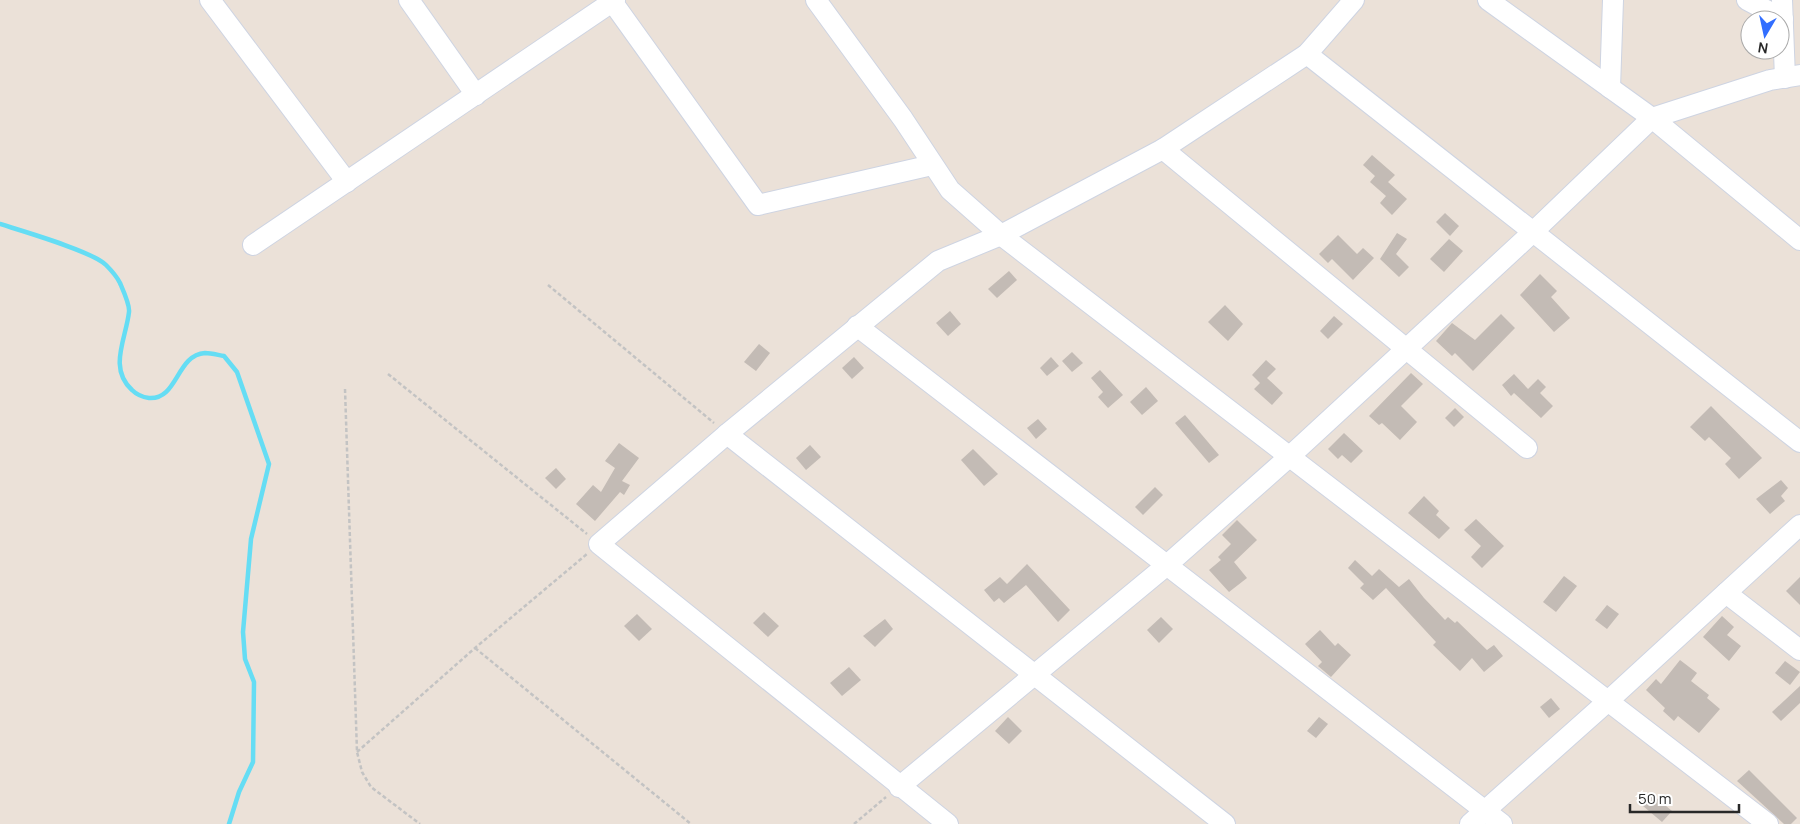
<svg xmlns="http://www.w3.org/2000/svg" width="1800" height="824" viewBox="0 0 1800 824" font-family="Manrope,sans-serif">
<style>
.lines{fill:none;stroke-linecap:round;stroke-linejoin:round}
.stream{stroke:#65ddf4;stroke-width:4.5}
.building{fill:#c3bbb5}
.minor-casing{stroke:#ced4e2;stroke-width:22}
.path{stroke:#c3c3c3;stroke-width:2.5;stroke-dasharray:4 2.5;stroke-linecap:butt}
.minor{stroke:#fff;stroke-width:20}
</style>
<rect width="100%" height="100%" fill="#ebe1d8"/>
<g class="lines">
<path class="stream" d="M 0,224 C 22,231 92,251 106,265 C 111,270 117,277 120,283 C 123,290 130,305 129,312 C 126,339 108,368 132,390 C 137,395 142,397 149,398 C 178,400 176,355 205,353 C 211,353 218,355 224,356 L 237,372 L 269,464 L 251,539 L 243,632 L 245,659 L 254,682 L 253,762 L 239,792 L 229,824"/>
</g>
<g class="building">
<path d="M 1372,155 L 1395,175 L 1388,182 L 1407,199 L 1392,215 L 1380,203 L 1386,196 L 1370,182 L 1375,176 L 1363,165 Z"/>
<path d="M 1445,213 L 1459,226 L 1450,236 L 1436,222 Z"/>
<path d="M 1397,233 L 1407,239 L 1396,254 L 1409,267 L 1399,277 L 1380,259 Z"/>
<path d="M 1338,235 L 1357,254 L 1363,248 L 1374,258 L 1353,280 L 1332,259 L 1328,263 L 1319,254 Z"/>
<path d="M 1449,239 L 1463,251 L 1444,272 L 1430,259 Z"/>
<path d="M 1009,271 L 1017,280 L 997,298 L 988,289 Z"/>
<path d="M 1540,274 L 1557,291 L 1551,297 L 1570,318 L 1554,332 L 1520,295 Z"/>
<path d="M 1225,305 L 1243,324 L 1228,341 L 1208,322 Z"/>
<path d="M 950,311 L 961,324 L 948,336 L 936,323 Z"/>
<path d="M 1501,314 L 1515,328 L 1473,371 L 1455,353 L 1452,356 L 1436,341 L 1452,323 L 1475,340 Z"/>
<path d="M 1334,316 L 1343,324 L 1328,339 L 1320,331 Z"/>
<path d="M 759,344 L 770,353 L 756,371 L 744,362 Z"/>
<path d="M 1072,352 L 1083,363 L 1072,372 L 1062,361 Z"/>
<path d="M 854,357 L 864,368 L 852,379 L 842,368 Z"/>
<path d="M 1051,357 L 1059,366 L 1047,376 L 1040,368 Z"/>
<path d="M 1266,360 L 1276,369 L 1267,378 L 1283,393 L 1272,405 L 1254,389 L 1260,383 L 1252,375 Z"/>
<path d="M 1100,370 L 1123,395 L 1108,408 L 1098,397 L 1103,392 L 1091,378 Z"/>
<path d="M 1411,373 L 1423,384 L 1401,406 L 1417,422 L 1400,440 L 1382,423 L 1379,425 L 1369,416 Z"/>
<path d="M 1514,374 L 1528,389 L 1538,379 L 1546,387 L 1540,393 L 1553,406 L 1541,418 L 1514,393 L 1511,396 L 1502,385 Z"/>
<path d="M 1146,387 L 1158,401 L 1142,415 L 1130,402 Z"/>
<path d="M 1711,406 L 1762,458 L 1739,479 L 1725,464 L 1731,458 L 1709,437 L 1705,441 L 1690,427 Z"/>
<path d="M 1455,408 L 1464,417 L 1454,427 L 1445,418 Z"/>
<path d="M 1185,415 L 1219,455 L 1209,463 L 1175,423 Z"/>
<path d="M 1038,419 L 1047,429 L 1036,439 L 1027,428 Z"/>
<path d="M 1344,433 L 1363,451 L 1351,463 L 1342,455 L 1338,459 L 1328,449 Z"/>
<path d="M 619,443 L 639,458 L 622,481 L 630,485 L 624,495 L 620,492 L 595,521 L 576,504 L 593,485 L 601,492 L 615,468 L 605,461 Z"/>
<path d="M 810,445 L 821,457 L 806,470 L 796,458 Z"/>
<path d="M 973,449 L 998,474 L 984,486 L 961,460 Z"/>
<path d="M 556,468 L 566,479 L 556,489 L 545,478 Z"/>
<path d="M 1781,480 L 1788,488 L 1781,496 L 1785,501 L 1770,514 L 1756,499 Z"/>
<path d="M 1155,487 L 1163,495 L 1143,515 L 1135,507 Z"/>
<path d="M 1424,496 L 1439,511 L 1436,515 L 1450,528 L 1439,539 L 1408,513 Z"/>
<path d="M 1476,519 L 1504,546 L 1482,568 L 1471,557 L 1481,546 L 1464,530 Z"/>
<path d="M 1237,520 L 1257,540 L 1234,562 L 1247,578 L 1229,592 L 1209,570 L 1221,560 L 1218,557 L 1231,544 L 1222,535 Z"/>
<path d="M 1355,560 L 1372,576 L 1379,569 L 1399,587 L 1409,579 L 1424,598 L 1445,620 L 1448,617 L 1455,623 L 1457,621 L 1487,650 L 1494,645 L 1503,656 L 1484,672 L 1472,658 L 1460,671 L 1433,645 L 1436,642 L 1386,588 L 1373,600 L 1360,588 L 1364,584 L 1348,568 Z"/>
<path d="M 1027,564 L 1070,610 L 1058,622 L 1026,585 L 1004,603 L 999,598 L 994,602 L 984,590 L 1000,577 L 1007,584 Z"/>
<path d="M 1564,576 L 1577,586 L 1556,612 L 1543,602 Z"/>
<path d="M 1800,577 L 1800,605 L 1786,591 Z"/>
<path d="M 1607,605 L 1619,614 L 1607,629 L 1595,620 Z"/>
<path d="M 764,612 L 779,626 L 768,637 L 753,623 Z"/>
<path d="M 637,614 L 652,629 L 639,641 L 624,626 Z"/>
<path d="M 1722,616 L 1734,627 L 1727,635 L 1741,646 L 1729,661 L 1703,637 Z"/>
<path d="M 1161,617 L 1173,629 L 1159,643 L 1147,630 Z"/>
<path d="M 885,619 L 893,629 L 875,647 L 863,636 Z"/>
<path d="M 1320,630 L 1335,646 L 1338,643 L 1351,655 L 1331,677 L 1318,666 L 1322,662 L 1305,644 Z"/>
<path d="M 1680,660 L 1697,673 L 1691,681 L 1709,695 L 1707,698 L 1720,709 L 1699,733 L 1678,716 L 1674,721 L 1663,711 L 1665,708 L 1646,690 L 1656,679 L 1661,684 Z"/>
<path d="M 1785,661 L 1800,672 L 1790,685 L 1775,673 Z"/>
<path d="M 849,667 L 861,680 L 842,696 L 830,683 Z"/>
<path d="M 1800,686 L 1800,703 L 1781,721 L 1772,712 Z"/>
<path d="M 1551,698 L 1560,709 L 1549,718 L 1540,707 Z"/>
<path d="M 1008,717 L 1022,731 L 1009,744 L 995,731 Z"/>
<path d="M 1319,717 L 1328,724 L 1316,738 L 1307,731 Z"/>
<path d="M 1749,770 L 1797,818 L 1791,824 L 1784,824 L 1737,781 Z"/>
<path d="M 1653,795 L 1672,811 L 1662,822 L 1643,806 Z"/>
</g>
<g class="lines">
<g class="minor-casing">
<g id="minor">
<path d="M 210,0 L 347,182"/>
<path d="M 409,0 L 476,95"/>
<path d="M 611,0 L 758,205 L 932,165"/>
<path d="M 816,0 L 903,119 L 950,190 L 1001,235 L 1768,824"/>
<path d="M 1488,0 L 1652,118 L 1800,240"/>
<path d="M 1747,0 L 1783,19"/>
<path d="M 1782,0 L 1785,78"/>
<path d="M 1307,54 L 1800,442"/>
<path d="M 1610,88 L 1613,0"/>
<path d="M 1163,149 L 1527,448"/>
<path d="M 253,245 L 615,0"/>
<path d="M 857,326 L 1502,824"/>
<path d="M 727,434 L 1225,824"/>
<path d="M 1726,593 L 1800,650"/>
<path d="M 899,787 L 1167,565 L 1289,457 L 1533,232 L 1652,118 L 1770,80 L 1800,75"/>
<path d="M 948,824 L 599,544 L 727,434 L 938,261 L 1001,235 L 1163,149 L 1307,54 L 1354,0"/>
<path d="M 1470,824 L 1607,702 L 1800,525"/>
</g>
</g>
<g class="path">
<path d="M 548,285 L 714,423"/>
<path d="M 388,374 L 587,534"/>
<path d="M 345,389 L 357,752 L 362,772 L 371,787 L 420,824"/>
<path d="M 475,648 L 691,824"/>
<path d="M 357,752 L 475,648 L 587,554"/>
<path d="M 854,824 L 886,797"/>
</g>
<use href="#minor" class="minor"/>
</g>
<g transform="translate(1765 35) rotate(189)"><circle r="24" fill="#ffffff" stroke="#a9a9a9"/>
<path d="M0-4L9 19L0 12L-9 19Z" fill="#326eff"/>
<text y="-8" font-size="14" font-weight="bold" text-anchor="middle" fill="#282828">N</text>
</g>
<path d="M1630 804v8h109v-8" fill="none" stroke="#282828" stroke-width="2.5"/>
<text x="1638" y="804" font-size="15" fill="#282828" stroke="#ffffff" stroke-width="4" paint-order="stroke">50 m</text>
</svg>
